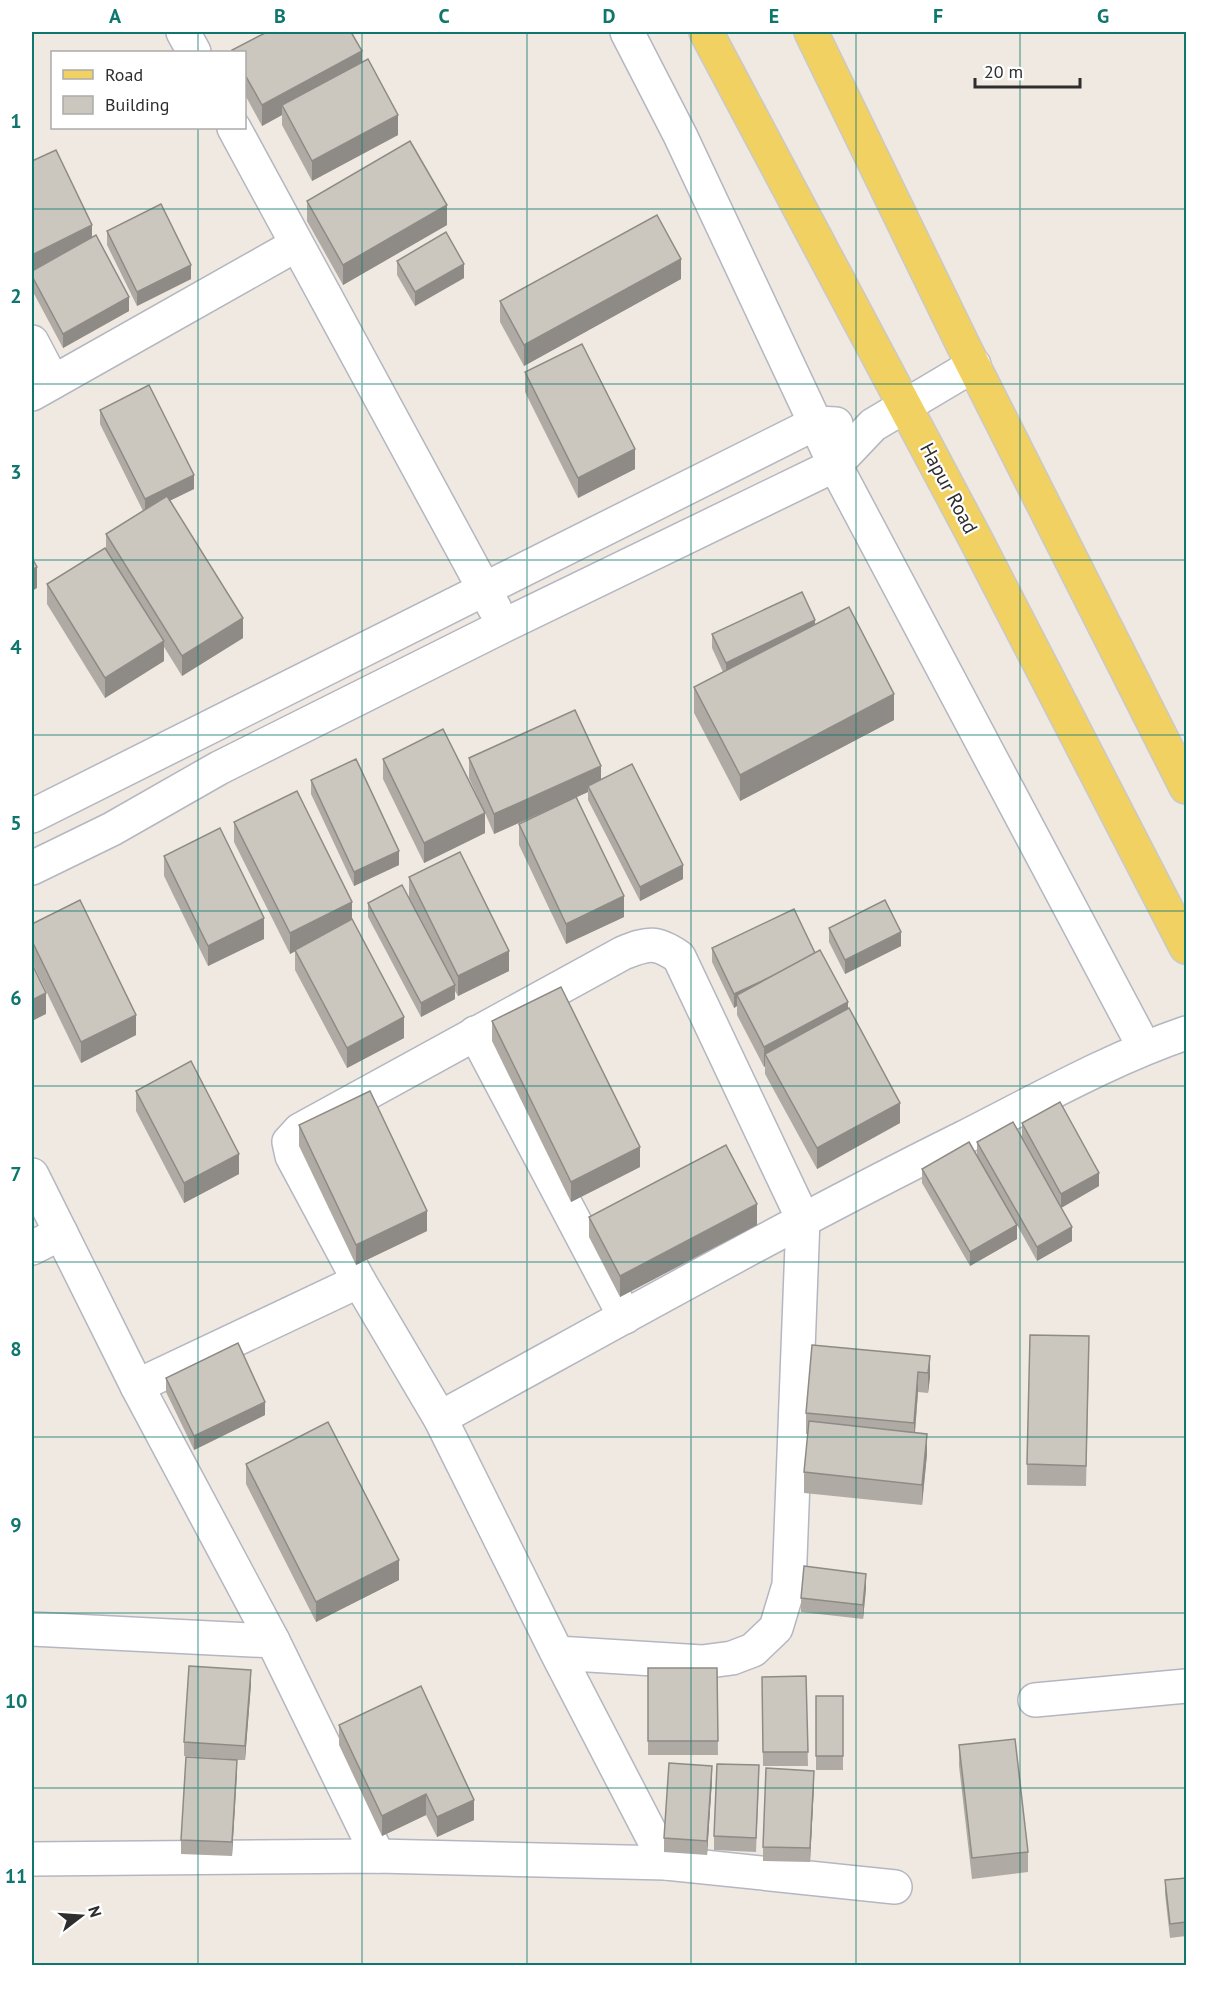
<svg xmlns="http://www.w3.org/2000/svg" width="1218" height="1997" viewBox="0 0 1218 1997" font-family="'PT Sans',sans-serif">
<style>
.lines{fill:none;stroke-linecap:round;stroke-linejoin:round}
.minor-casing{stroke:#b4b7c1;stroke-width:36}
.major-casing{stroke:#c9c9c9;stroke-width:36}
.minor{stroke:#fff;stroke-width:33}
.major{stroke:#f2d163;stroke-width:33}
.wall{fill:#afaba4}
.shaded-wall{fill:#8e8b86}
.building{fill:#cbc7bf;stroke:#8e8b86;stroke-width:1.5}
.grid{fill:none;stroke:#0f766e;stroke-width:1.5;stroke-opacity:0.55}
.labels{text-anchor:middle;stroke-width:4.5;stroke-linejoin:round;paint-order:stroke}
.street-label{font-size:20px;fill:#2e2e2e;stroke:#fff}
.neatline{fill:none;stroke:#0f766e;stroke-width:2}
.grid-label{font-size:20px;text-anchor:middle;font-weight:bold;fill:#0f766e}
</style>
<rect width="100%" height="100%" fill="#efe9e1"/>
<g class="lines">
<g class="minor-casing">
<g id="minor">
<path d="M 183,32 L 194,52"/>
<path d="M 627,32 L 680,135 L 835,465 L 1144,1047"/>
<path d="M 234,128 L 495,609"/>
<path d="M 32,342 L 53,382"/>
<path d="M 32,394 L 296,245"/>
<path d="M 32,816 L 816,423 L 836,424"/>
<path d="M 32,868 L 112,829 L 219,768 L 503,626 L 835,465 L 873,425 L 974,365"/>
<path d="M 475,1033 L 625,1317"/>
<path d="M 32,1175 L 137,1386 L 273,1641 L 378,1856"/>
<path d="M 32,1248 L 61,1233"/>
<path d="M 137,1386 L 359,1281"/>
<path d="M 440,1418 C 614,1323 787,1225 965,1137 C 1038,1100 1110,1059 1186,1033"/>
<path d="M 32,1629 L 273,1641"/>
<path d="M 557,1653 L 702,1662 L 732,1658 L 753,1650 L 776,1628 L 789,1585 L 803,1219 L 679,957 C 656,941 648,943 623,953 L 300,1130 L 289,1142 L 292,1156 L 359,1281 L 440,1418 L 557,1653 L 666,1863"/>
<path d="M 1035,1700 L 1186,1686"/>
<path d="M 32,1859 L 378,1856 L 666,1863 L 895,1887"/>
</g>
</g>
<g class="major-casing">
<g id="major">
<path d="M 706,32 L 976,540 L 1186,947"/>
<path d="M 811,32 L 964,347 L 1186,787"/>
</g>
</g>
<use href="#minor" class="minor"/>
<use href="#major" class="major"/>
</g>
<g class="wall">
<path d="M 232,50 L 362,62 L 398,135 L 312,181 L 282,125 L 282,115 L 262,126 L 244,93 L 244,52 L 232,52 Z"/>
<path d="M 32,161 L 92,237 L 129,311 L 63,348 L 32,290 Z"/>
<path d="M 307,201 L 447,225 L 343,285 L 307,221 Z"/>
<path d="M 107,231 L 191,279 L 137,306 L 107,245 Z"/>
<path d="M 397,261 L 464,278 L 415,306 L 397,275 Z"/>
<path d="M 681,279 L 524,366 L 500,322 L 500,301 Z"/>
<path d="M 525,372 L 635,469 L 578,498 L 525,392 Z"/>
<path d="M 100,410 L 194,489 L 170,500 L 243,638 L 182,676 L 164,647 L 164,661 L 105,698 L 47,604 L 47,584 L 106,550 L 106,534 L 143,511 L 100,424 Z"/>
<path d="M 815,624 L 894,720 L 740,801 L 694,713 L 694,687 L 723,672 L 712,648 L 712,634 Z"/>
<path d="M 469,758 L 601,780 L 683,879 L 640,901 L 588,800 L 588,792 L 577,797 L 624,917 L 566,944 L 519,845 L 519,824 L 553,808 L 494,834 L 485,813 L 485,833 L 424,863 L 383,779 L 383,759 L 484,811 L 469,778 Z"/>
<path d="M 311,780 L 399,865 L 354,886 L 311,794 Z"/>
<path d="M 234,822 L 352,919 L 404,1038 L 347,1068 L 295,970 L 295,951 L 290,954 L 234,842 Z"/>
<path d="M 164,856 L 264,939 L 208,966 L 164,876 Z"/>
<path d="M 409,877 L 509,971 L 458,996 L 455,991 L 455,999 L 421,1017 L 368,917 L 368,903 L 409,897 Z"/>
<path d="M 32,924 L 136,1035 L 81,1063 L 32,962 Z"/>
<path d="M 829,928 L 901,946 L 845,974 L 829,942 Z"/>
<path d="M 712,948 L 815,953 L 848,1009 L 900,1123 L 817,1169 L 765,1074 L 765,1066 L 764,1067 L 737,1015 L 737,1006 L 734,1008 L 712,962 Z"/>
<path d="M 492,1021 L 640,1167 L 571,1202 L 492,1041 Z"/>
<path d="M 136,1091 L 239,1174 L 184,1203 L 136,1111 Z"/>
<path d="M 1022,1123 L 1099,1186 L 1061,1208 L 1022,1137 Z"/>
<path d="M 299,1125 L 427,1231 L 356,1265 L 299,1146 Z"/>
<path d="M 977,1142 L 1072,1241 L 1037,1261 L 1017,1225 L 1017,1239 L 970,1266 L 922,1183 L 922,1169 L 977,1156 Z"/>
<path d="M 589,1217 L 757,1225 L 620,1297 L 589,1237 Z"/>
<path d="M 930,1356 L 930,1377 L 928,1393 L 918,1392 L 915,1433 L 927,1454 L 922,1505 L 804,1493 L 804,1472 L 808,1434 L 806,1434 L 806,1413 Z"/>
<path d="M 1089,1357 L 1086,1486 L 1027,1485 L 1027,1464 Z"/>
<path d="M 166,1378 L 265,1415 L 194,1450 L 166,1392 Z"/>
<path d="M 246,1464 L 399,1580 L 316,1622 L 246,1484 Z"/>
<path d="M 866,1588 L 863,1619 L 801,1612 L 801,1598 Z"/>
<path d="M 648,1668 L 717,1668 L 718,1755 L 648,1755 Z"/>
<path d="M 806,1676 L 808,1766 L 763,1766 L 762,1677 Z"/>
<path d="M 251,1684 L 245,1760 L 237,1760 L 232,1856 L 181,1854 L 181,1840 L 229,1759 L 184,1756 L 184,1742 Z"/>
<rect x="816" y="1696" width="27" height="74"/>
<path d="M 339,1725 L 474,1820 L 437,1837 L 426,1815 L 382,1836 L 339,1745 Z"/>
<path d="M 959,1745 L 1028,1852 L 1028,1872 L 972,1879 L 959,1766 Z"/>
<path d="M 759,1779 L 756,1852 L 714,1850 L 714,1836 Z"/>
<path d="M 712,1780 L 707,1855 L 664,1852 L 664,1838 Z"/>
<path d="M 814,1785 L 810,1862 L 763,1861 L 763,1847 Z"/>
<path d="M 1186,1878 L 1186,1936 L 1170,1938 L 1165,1894 L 1165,1880 Z"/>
</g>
<g class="shaded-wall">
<path d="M 362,51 L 362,72 L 282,105 L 282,115 L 262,126 L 262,105 Z"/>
<path d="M 398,115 L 398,135 L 312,181 L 312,161 Z"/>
<path d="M 447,205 L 447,225 L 343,285 L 343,265 Z"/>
<path d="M 92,225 L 92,245 L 32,275 L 32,255 Z"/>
<path d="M 681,259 L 681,279 L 524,366 L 524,345 Z"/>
<path d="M 464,264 L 464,278 L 415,306 L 415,292 Z"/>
<path d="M 191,265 L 191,279 L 137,306 L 137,292 Z"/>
<path d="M 129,297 L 129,311 L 63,348 L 63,334 Z"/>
<path d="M 635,449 L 635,469 L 578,498 L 578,478 Z"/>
<path d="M 194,475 L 194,489 L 145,513 L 145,499 Z"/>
<path d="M 37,567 L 37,588 L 32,591 L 32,570 Z"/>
<path d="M 243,618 L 243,638 L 182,676 L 182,656 Z"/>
<path d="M 815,620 L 815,634 L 726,676 L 726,663 Z"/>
<path d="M 164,641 L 164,661 L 105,698 L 105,678 Z"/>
<path d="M 894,694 L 894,720 L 740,801 L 740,775 Z"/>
<path d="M 601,766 L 601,786 L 588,786 L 588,792 L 494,834 L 494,814 Z"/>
<path d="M 485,813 L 485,833 L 424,863 L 424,843 Z"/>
<path d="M 399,851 L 399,865 L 354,886 L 354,872 Z"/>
<path d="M 683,865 L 683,879 L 640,901 L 640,887 Z"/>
<path d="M 624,896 L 624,917 L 566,944 L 566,924 Z"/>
<path d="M 352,902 L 352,922 L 290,954 L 290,933 Z"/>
<path d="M 264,918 L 264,939 L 208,966 L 208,946 Z"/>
<path d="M 901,932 L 901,946 L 845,974 L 845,960 Z"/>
<path d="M 509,951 L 509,971 L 458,996 L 458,976 Z"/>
<path d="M 816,955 L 737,995 L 737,1006 L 734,1008 L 734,994 Z"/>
<path d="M 455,985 L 455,999 L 421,1017 L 421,1003 Z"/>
<path d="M 46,993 L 46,1014 L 32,1021 L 32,1000 Z"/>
<path d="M 848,1002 L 848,1022 L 765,1054 L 765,1066 L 764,1067 L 764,1047 Z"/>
<path d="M 136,1015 L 136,1035 L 81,1063 L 81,1042 Z"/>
<path d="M 404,1017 L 404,1038 L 347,1068 L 347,1048 Z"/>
<path d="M 900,1103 L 900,1123 L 817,1169 L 817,1148 Z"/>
<path d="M 640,1147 L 640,1167 L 571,1202 L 571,1182 Z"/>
<path d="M 239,1154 L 239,1174 L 184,1203 L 184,1183 Z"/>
<path d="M 1099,1173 L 1099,1186 L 1061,1208 L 1061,1194 Z"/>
<path d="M 757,1204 L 757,1225 L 620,1297 L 620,1276 Z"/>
<path d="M 427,1211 L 427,1231 L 356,1265 L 356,1245 Z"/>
<path d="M 1017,1225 L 1017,1239 L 970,1266 L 970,1252 Z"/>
<path d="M 1072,1227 L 1072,1241 L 1037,1261 L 1037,1247 Z"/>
<path d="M 930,1356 L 930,1377 L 928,1393 L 928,1373 Z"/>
<path d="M 918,1372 L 918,1392 L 914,1443 L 914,1423 Z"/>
<path d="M 265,1402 L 265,1415 L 194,1450 L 194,1436 Z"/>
<path d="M 927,1434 L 927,1454 L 922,1505 L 922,1485 Z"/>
<path d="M 399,1560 L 399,1580 L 316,1622 L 316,1602 Z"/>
<path d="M 866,1574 L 866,1588 L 863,1619 L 863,1605 Z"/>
<path d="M 251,1670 L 251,1684 L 245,1760 L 245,1746 Z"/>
<path d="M 237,1760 L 237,1774 L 232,1856 L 232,1842 Z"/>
<path d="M 712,1766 L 712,1780 L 707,1855 L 707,1841 Z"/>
<path d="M 814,1771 L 814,1785 L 810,1862 L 810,1848 Z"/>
<path d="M 426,1794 L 426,1815 L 382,1836 L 382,1816 Z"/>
<path d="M 474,1800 L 474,1820 L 437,1837 L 437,1817 Z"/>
</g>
<g class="building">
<path d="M 267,32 L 351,32 L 362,51 L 262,105 L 244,73 L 244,52 L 233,52 L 232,50 Z"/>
<path d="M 368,59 L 398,115 L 312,161 L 282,105 Z"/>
<path d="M 410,141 L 447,205 L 343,265 L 307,201 Z"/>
<path d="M 56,150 L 92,225 L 32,255 L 32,161 Z"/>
<path d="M 161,204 L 191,265 L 137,292 L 107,231 Z"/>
<path d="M 657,215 L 681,259 L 524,345 L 500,301 Z"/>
<path d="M 446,232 L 464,264 L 415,292 L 397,261 Z"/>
<path d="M 96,235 L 129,297 L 63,334 L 32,276 L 32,271 Z"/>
<path d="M 582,344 L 635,449 L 578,478 L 525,372 Z"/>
<path d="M 149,385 L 194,475 L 145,499 L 100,410 Z"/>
<path d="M 167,496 L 243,618 L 182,656 L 106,534 Z"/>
<path d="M 105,548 L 164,641 L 105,678 L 47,584 Z"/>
<path d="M 32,558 L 37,567 L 32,570 Z"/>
<path d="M 802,592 L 815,620 L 726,663 L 712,634 Z"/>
<path d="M 849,607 L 894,694 L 740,775 L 694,687 Z"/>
<path d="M 575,710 L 601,766 L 494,814 L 469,758 Z"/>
<path d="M 443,729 L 485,813 L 424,843 L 383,759 Z"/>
<path d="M 356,759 L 399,851 L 354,872 L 311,780 Z"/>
<path d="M 632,764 L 683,865 L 640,887 L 588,786 Z"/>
<path d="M 297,791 L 352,902 L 290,933 L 234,822 Z"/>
<path d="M 576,797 L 624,896 L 566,924 L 519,824 Z"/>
<path d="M 220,828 L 264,918 L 208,946 L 164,856 Z"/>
<path d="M 460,852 L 509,951 L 458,976 L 409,877 Z"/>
<path d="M 402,885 L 455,985 L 421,1003 L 368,903 Z"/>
<path d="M 80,900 L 136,1015 L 81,1042 L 32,941 L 32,924 Z"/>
<path d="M 885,900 L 901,932 L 845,960 L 829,928 Z"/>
<path d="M 794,909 L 815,953 L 779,973 L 734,994 L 712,948 Z"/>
<path d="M 352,919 L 404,1017 L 347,1048 L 295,950 Z"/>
<path d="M 820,950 L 848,1002 L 764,1047 L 737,995 Z"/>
<path d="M 32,964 L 46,993 L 32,1000 Z"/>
<path d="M 561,987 L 640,1147 L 571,1182 L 492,1021 Z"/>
<path d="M 849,1008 L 900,1103 L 817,1148 L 765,1054 Z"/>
<path d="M 191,1061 L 239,1154 L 184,1183 L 136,1091 Z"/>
<path d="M 370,1091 L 427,1211 L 356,1245 L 299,1125 Z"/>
<path d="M 1060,1102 L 1099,1173 L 1061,1194 L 1022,1123 Z"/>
<path d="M 1013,1122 L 1072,1227 L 1037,1247 L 977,1142 Z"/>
<path d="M 969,1142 L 1017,1225 L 970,1252 L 922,1169 Z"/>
<path d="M 726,1145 L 757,1204 L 620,1276 L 589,1217 Z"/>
<path d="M 1030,1335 L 1089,1336 L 1086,1466 L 1027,1464 Z"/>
<path d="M 238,1343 L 265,1402 L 194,1436 L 166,1378 Z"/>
<path d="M 812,1345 L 930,1356 L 928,1373 L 918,1372 L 914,1423 L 806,1413 Z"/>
<path d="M 809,1421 L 927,1434 L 922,1485 L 804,1472 Z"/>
<path d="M 328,1422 L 399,1560 L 316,1602 L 246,1464 Z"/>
<path d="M 804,1566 L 866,1574 L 863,1605 L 801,1598 Z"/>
<path d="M 189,1666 L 251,1670 L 245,1746 L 184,1742 Z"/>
<path d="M 648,1668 L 717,1668 L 718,1741 L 648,1741 Z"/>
<path d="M 806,1676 L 808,1752 L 763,1752 L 762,1677 Z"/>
<path d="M 421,1686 L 474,1800 L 437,1817 L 426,1794 L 382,1816 L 339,1725 Z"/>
<rect x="816" y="1696" width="27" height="60"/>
<path d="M 1015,1739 L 1028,1852 L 972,1858 L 959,1745 Z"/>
<path d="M 186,1757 L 237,1760 L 232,1842 L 181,1840 Z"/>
<path d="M 669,1763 L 712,1766 L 707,1841 L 664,1838 Z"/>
<path d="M 717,1764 L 759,1765 L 756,1838 L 714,1836 Z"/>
<path d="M 766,1768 L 814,1771 L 810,1848 L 763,1847 Z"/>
<path d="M 1186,1878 L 1186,1922 L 1170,1924 L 1165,1880 Z"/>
</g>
<path class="grid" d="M 198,32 L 198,52M 362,32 L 362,1966M 527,32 L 527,1966M 691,32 L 691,1966M 856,32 L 856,1966M 1020,32 L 1020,1966M 198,128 L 198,1966M 32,209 L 1186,209M 32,384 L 1186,384M 32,560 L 1186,560M 32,735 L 1186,735M 32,911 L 1186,911M 32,1086 L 1186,1086M 32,1262 L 1186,1262M 32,1437 L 1186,1437M 32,1613 L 1186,1613M 32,1788 L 1186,1788"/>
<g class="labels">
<g class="street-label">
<text transform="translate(949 488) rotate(62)" y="7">Hapur Road</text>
</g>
</g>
<rect width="1218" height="1997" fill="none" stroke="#ffffff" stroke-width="66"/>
<rect x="51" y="51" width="195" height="78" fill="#ffffff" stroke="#ababab" stroke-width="1.5"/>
<rect x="63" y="70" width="30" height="9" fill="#f2d163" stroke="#ababab" stroke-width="1.5"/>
<text x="105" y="81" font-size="18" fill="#2e2e2e">Road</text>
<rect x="63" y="96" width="30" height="18" fill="#cbc7bf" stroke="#ababab" stroke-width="1.5"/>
<text x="105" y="111" font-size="18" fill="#2e2e2e">Building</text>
<g transform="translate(81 1916) rotate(73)" stroke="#ffffff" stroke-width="4.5" paint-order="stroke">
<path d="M0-4.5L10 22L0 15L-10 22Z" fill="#2e2e2e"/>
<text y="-9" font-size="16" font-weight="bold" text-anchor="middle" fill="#2e2e2e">N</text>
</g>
<path d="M975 78v9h105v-9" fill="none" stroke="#2e2e2e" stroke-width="3"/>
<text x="984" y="78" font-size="18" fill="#2e2e2e" stroke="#ffffff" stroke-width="4.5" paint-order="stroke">20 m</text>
<rect x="33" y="33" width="1152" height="1931" class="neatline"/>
<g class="grid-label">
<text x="115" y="23">A</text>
<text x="280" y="23">B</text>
<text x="444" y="23">C</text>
<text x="609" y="23">D</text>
<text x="774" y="23">E</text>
<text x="938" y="23">F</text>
<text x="1103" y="23">G</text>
<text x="16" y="128">1</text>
<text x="16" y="303">2</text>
<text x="16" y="479">3</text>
<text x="16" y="654">4</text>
<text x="16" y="830">5</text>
<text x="16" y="1005">6</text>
<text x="16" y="1181">7</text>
<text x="16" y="1356">8</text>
<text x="16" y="1532">9</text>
<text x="16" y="1708">10</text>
<text x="16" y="1883">11</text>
</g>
</svg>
